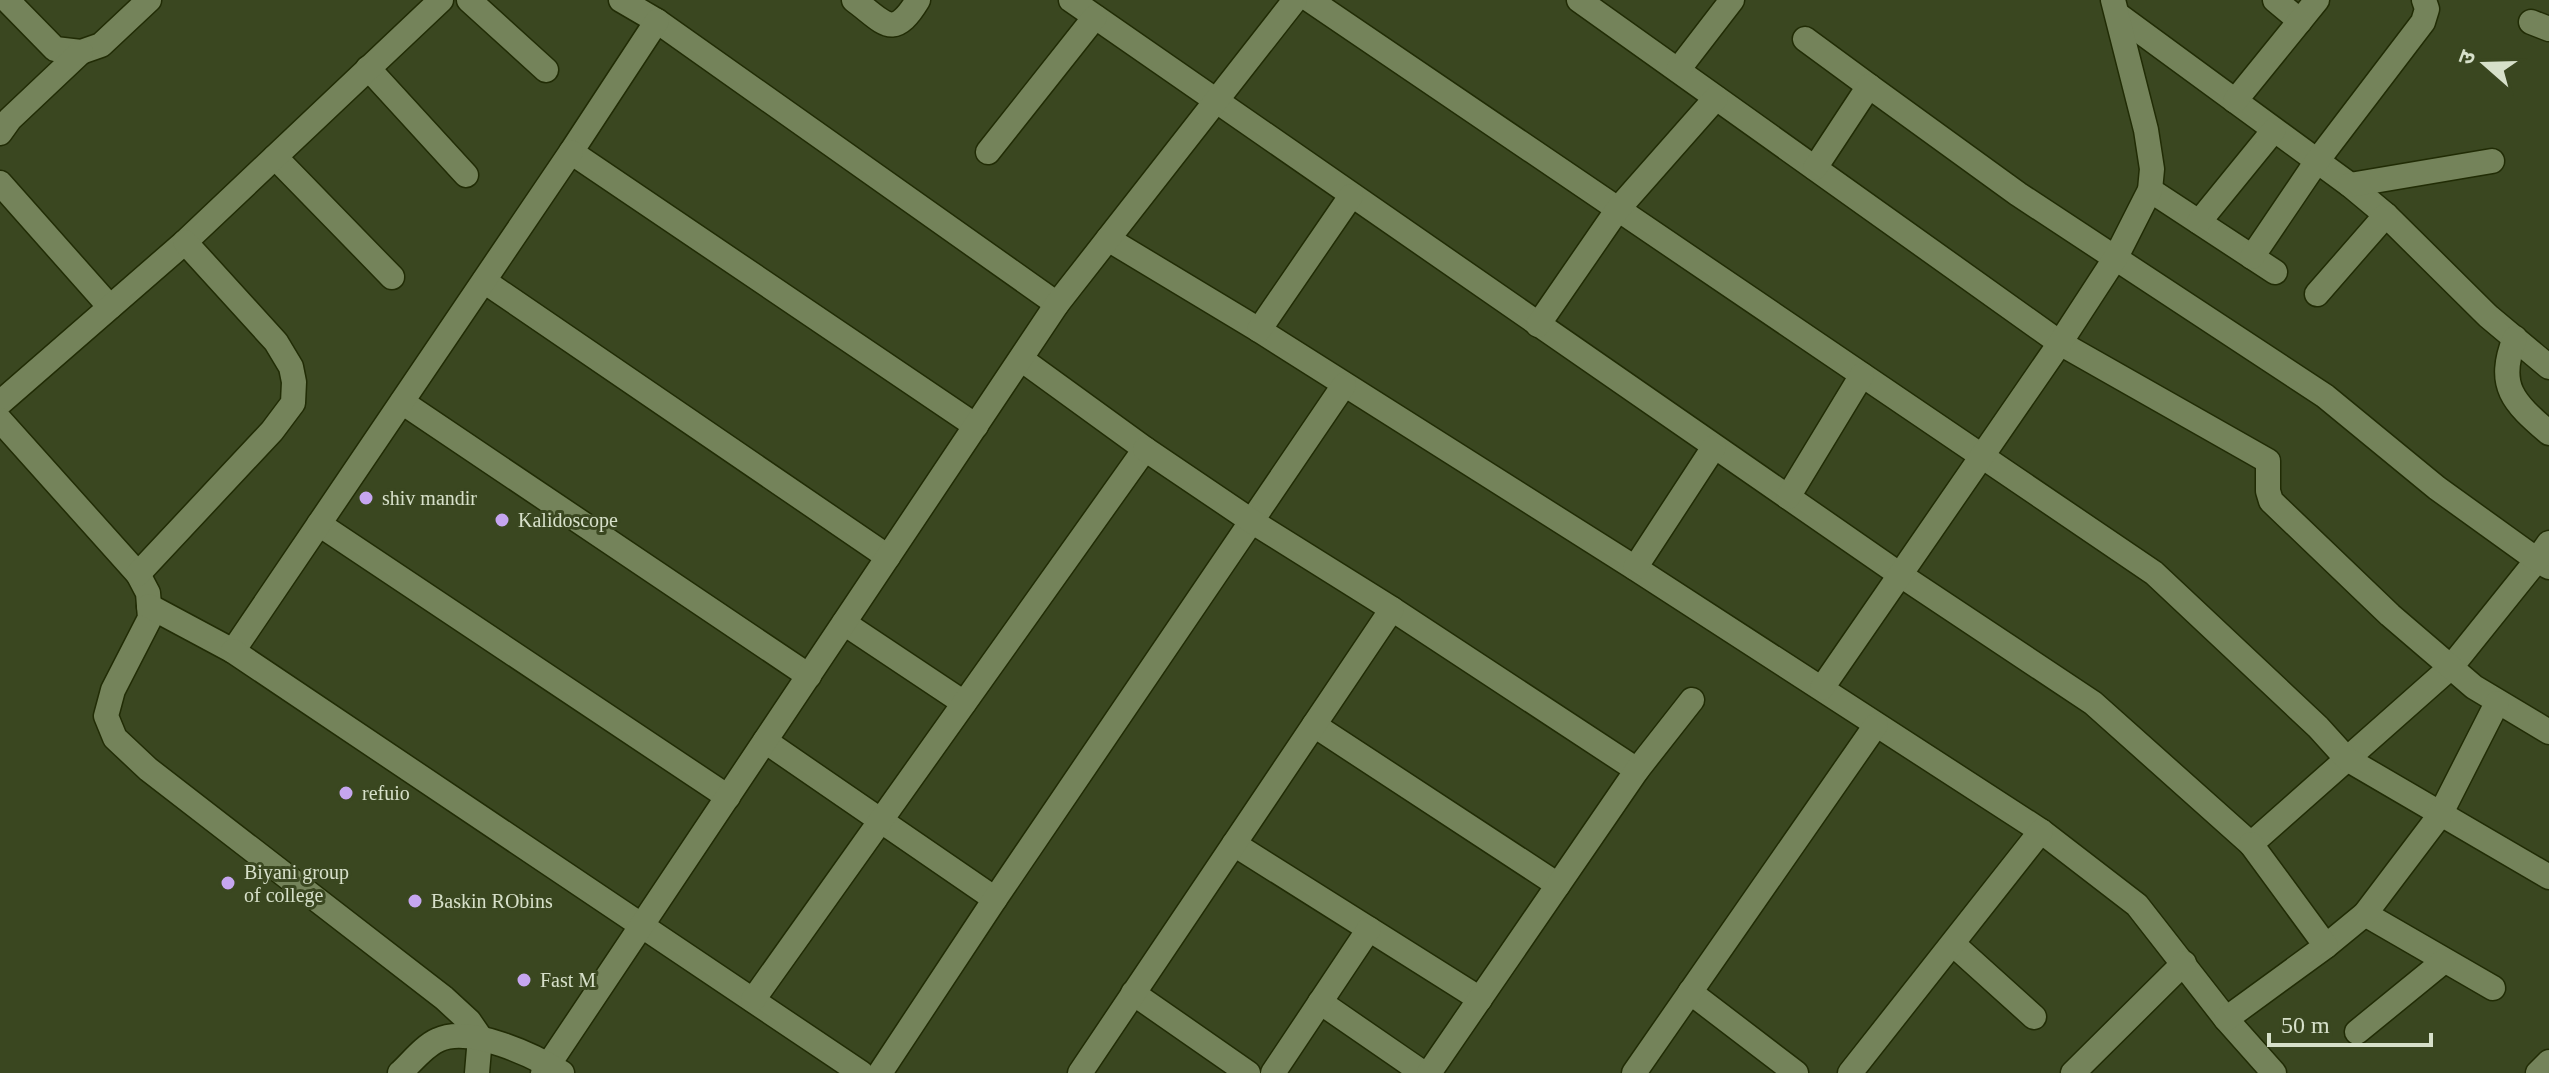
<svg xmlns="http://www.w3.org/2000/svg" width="2549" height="1073" viewBox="0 0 2549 1073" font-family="'Times New Roman','Noto Sans Devanagari',serif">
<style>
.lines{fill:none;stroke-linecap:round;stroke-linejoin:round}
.street-casing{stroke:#212c05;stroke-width:27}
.secondary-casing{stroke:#212c05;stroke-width:27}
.street{stroke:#74835a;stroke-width:24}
.secondary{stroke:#74835a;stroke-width:24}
.poi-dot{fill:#c6a6f0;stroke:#3a4720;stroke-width:3}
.labels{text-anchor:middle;stroke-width:6;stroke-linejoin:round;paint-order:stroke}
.poi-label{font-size:20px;fill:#d7e0ca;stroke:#3a4720;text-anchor:start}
</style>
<rect width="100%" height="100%" fill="#3a4720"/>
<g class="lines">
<g class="street-casing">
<g id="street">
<path d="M 7,0 L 55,49 L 81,52 L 101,45 L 149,0"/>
<path d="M 469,0 L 546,70"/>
<path d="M 621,0 L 657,21 L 1057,304"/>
<path d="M 854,0 C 885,23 893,41 918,0"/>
<path d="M 1071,0 L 1899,574 L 2093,703 L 2251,844 L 2451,667 L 2537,560 L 2549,567"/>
<path d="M 1310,0 L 2154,573 L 2318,727 L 2347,759 L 2549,877"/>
<path d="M 1579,0 L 2060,343 L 2268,461 L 2268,491 L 2271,501 L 2390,615 L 2474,687 L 2549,732"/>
<path d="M 2275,0 L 2300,21"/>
<path d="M 2118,15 L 2350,185 L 2386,215 L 2488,316 L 2549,367"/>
<path d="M 657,21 L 571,152 L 976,426"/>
<path d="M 2531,22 L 2549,29"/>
<path d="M 1805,39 L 1869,86"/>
<path d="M 368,68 L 466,175"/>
<path d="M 1678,70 L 1732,0"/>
<path d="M 2235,101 L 2317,0"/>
<path d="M 0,133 L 10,119 L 81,52"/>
<path d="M 988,152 L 1095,17"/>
<path d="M 275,157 L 392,277"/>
<path d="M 1815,168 L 1869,86 L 2018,194 L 2325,396 L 2437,488 L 2537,560 L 2549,543"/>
<path d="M 0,183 L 110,307"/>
<path d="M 2350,185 L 2492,161"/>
<path d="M 2150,190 L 2275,272"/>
<path d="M 2199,222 L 2274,130"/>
<path d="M 1108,239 L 1259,330 L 1635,568 L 2041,831 L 2137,905 L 2226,1019 L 2274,1073"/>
<path d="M 2252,257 L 2317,161 L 2423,22 L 2427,9 L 2424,0"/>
<path d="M 484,281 L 888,557"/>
<path d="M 2317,294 L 2386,215"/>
<path d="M 1538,325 L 1618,209 L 1716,98"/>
<path d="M 1259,330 L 1351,196"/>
<path d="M 2515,338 C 2496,386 2513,402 2549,433"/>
<path d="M 402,402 L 809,676"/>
<path d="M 0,403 L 185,242 L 441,0"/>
<path d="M 0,420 L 138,574 L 148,593 L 150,618 L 113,690 L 106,716 L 115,738 L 148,769 L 444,998 L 469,1021 L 480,1037 L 477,1073"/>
<path d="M 1788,497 L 1862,375"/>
<path d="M 319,524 L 728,797"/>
<path d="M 1635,568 L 1714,447"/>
<path d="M 138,574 L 272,431 L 293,403 L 294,382 L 291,367 L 276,342 L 185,242"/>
<path d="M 149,606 L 233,651 L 571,152"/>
<path d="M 1392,609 L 1637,770"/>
<path d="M 844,623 L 964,703"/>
<path d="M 233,651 L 861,1073"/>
<path d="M 1822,688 L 2060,343 L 2116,257 L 2150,190 L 2152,169 L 2146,130 L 2113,0"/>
<path d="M 1314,725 L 1558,885"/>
<path d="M 765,741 L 995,899"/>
<path d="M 1234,844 L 1480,999"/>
<path d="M 2365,914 L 2493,988"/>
<path d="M 1953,944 L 2034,1017"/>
<path d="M 2326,946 L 2365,914 L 2440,815 L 2497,703"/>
<path d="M 1690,992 L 1796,1073"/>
<path d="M 1133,993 L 1248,1073"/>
<path d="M 753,1000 L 1145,449 L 1021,359"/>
<path d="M 1320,1002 L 1423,1073"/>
<path d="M 2226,1019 L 2326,946 L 2251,844"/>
<path d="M 2357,1032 L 2444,961"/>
<path d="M 543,1073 L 1057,304 L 1295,0"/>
<path d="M 880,1073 L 995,899 L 1344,385"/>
<path d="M 1080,1073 L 1392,609 L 1253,522 L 1145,449"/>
<path d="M 1273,1073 L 1369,929"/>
<path d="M 1429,1073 L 1637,770 L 1692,700"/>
<path d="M 1634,1073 L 1876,725"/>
<path d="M 1850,1073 L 2041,831"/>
<path d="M 2073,1073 L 2184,963"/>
<path d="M 2538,1073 L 2549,1062"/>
</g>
</g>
<g class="secondary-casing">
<path id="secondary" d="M 400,1073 C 411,1063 424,1046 438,1040 C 470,1025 535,1056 562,1073"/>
</g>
<use href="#street" class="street"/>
<use href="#secondary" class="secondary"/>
</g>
<g class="poi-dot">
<circle cx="366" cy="498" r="8"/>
<circle cx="502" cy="520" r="8"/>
<circle cx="346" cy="793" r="8"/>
<circle cx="228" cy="883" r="8"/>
<circle cx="415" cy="901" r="8"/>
<circle cx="524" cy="980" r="8"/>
</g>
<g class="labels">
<g class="poi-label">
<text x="382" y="505">shiv mandir</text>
<text x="518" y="527">Kalidoscope</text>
<text x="362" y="800">refuio</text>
<text x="244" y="879">Biyani group<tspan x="244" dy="23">of college</tspan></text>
<text x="431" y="908">Baskin RObins</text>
<text x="540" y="987">Fast M</text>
</g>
</g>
<g transform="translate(2485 64) rotate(290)" stroke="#3a4720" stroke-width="6" paint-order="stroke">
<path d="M0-6L14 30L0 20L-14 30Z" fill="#d7e0ca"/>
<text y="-12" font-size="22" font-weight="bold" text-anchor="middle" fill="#d7e0ca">उ</text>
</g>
<path d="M2269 1033v12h162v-12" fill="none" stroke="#d7e0ca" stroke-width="4"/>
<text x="2281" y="1033" font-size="24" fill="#d7e0ca" stroke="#3a4720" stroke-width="6" paint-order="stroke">50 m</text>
</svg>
